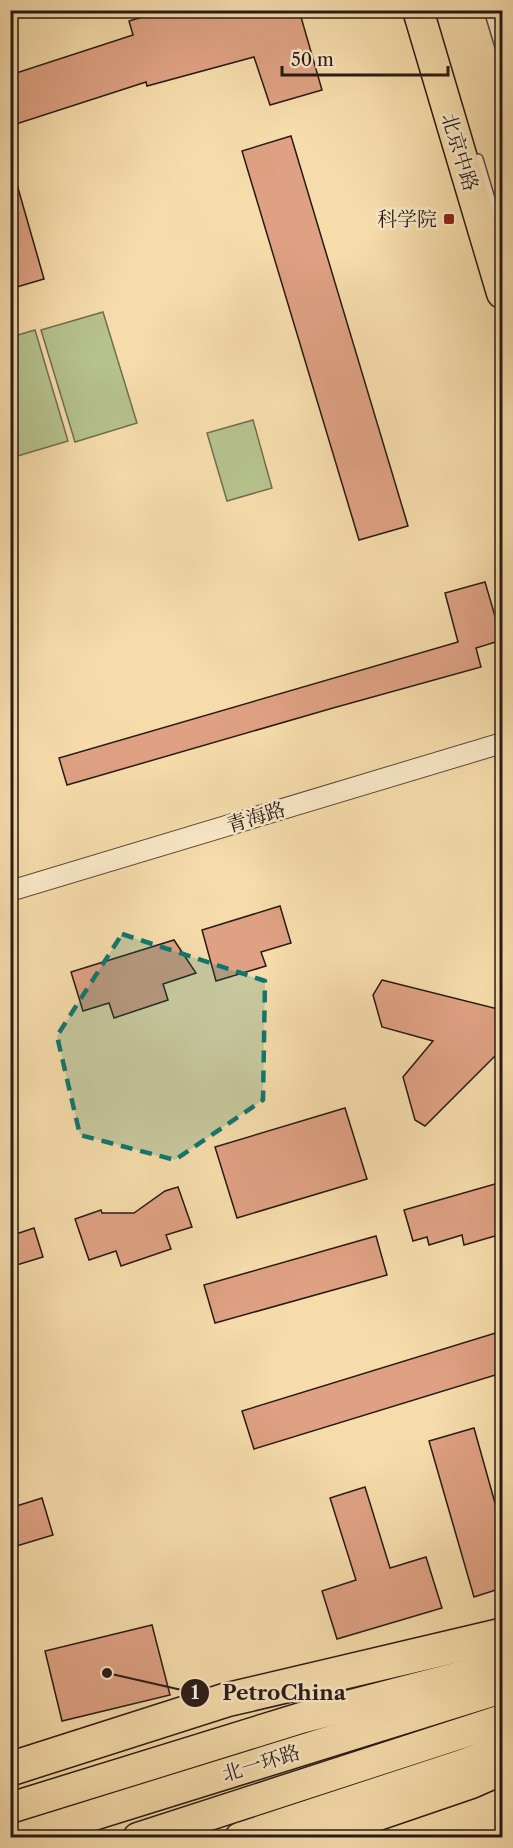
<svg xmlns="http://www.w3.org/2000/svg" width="513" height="1848" viewBox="0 0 513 1848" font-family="'Libre Caslon Text','Noto Serif SC',serif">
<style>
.grass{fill:#b6c28d;stroke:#706e51;stroke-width:1.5}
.building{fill:#dea183;stroke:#291a15;stroke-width:1.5}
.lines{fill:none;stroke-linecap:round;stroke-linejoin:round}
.lane-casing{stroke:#5c4a3a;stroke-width:12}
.street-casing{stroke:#5c4a3a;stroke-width:22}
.primary-casing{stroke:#291a15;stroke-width:33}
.highway-casing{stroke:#291a15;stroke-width:36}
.lane{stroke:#f9e8c8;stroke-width:9}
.street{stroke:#f9e8c8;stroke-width:20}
.primary{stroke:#f6dcab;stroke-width:30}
.highway{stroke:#f6dcab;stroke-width:33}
.marked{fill:#0f766e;fill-opacity:0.2;stroke:#0f766e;stroke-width:4.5;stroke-dasharray:12 8;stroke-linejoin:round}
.poi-dot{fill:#8f2418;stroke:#f9e8c8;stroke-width:2}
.labels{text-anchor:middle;stroke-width:5;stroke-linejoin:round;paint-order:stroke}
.street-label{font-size:20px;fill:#291a15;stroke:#f9e8c8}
.poi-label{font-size:20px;fill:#291a15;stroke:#f9e8c8;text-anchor:end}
.leader{fill:none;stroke:#291a15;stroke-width:2}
.callout-dot{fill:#291a15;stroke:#f9e8c8;stroke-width:2}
.mark-label{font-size:18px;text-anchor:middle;font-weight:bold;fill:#fff}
.callout-label{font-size:21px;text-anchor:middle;font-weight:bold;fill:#291a15;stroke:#f9e8c8;stroke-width:5;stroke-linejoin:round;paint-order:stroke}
</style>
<rect width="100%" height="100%" fill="#f6dcab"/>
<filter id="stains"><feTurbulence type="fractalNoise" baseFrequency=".00333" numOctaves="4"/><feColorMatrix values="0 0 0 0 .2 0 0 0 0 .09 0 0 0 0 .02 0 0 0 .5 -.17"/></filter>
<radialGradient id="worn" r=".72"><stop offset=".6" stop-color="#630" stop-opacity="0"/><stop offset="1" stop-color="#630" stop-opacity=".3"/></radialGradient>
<g class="grass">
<path d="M 103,312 L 137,423 L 75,442 L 41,330 Z"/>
<path d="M 35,330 L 68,441 L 11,458 L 11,337 Z"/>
<path d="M 253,420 L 272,488 L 227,501 L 207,433 Z"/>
</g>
<g class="building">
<path d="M 166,10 L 299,10 L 322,90 L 270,105 L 254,57 L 147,86 L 146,82 L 10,126 L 10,75 L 133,35 L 129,21 Z"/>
<path d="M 291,136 L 408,526 L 359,540 L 242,151 Z"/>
<path d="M 10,181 L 16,181 L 44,279 L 10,289 Z"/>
<path d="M 485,582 L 502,640 L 476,648 L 481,667 L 333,708 L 67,785 L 59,758 L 458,642 L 445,593 Z"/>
<path d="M 280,906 L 291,943 L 261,952 L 266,966 L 216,981 L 202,930 Z"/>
<path d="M 174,940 L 196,973 L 163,984 L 168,1000 L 114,1018 L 109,1003 L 83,1011 L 71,972 Z"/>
<path d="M 382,980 L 502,1010 L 502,1049 L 425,1126 L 415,1120 L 403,1077 L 433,1041 L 382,1027 L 373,995 Z"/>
<path d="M 345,1108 L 367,1179 L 237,1218 L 215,1147 Z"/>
<path d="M 502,1182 L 502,1234 L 464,1245 L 462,1235 L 429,1245 L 427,1237 L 413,1241 L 404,1210 Z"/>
<path d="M 178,1187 L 192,1227 L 166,1235 L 171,1249 L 121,1266 L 116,1251 L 89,1260 L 75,1219 L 101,1210 L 102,1213 L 134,1213 L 165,1191 Z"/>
<path d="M 34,1228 L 43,1257 L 10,1267 L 10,1236 Z"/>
<path d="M 376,1236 L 387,1275 L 215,1323 L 204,1285 Z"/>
<path d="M 502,1331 L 502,1373 L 254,1449 L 242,1411 Z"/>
<path d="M 474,1428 L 502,1528 L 502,1588 L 474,1597 L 429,1441 Z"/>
<path d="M 365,1487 L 390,1568 L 426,1557 L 442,1608 L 337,1639 L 322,1591 L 356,1580 L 330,1498 Z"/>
<path d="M 42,1498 L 53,1535 L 10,1548 L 10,1508 Z"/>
<path d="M 152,1625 L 170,1695 L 62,1721 L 45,1651 Z"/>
</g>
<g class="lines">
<g class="lane-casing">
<g id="lane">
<path d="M 489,10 L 502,53"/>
<path d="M 478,159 L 502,239"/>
</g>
</g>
<g class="street-casing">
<path id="street" d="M 10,891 L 502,743"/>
</g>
<g class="primary-casing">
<g id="primary">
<path d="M 418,10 L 502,293"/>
<path d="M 10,1808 L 301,1718 L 502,1666"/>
<path d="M 19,1838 L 502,1688"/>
<path d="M 138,1838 L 502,1720"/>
<path d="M 240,1838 L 462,1765 L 502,1750"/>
</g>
</g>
<g class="highway-casing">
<g id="highway">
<path d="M 10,1769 L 226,1700 L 502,1635"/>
<path d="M 306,1838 L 470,1782 L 502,1768"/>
</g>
</g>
<use href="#lane" class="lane"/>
<use href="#street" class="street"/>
<use href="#primary" class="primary"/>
<use href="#highway" class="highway"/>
</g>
<path class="marked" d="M 122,934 L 265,981 L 263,1100 L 175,1160 L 80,1135 L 57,1036 Z"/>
<rect class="poi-dot" x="443" y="213" width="12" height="12" rx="3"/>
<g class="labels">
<g class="street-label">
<text transform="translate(460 152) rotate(73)" y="7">北京中路</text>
<text transform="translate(256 817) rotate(-17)" y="7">青海路</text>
<text transform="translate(261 1763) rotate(-17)" y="7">北一环路</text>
</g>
<g class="poi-label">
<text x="437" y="226">科学院</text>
</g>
</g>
<path class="leader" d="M107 1673L195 1693"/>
<g class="callout-dot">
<circle cx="107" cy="1673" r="6"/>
<circle cx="195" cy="1693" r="15"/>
</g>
<g class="mark-label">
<text x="195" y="1699">1</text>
</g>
<g class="callout-label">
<text x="284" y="1700">PetroChina</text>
</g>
<rect width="513" height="1848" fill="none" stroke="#f6dcab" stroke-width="36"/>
<rect x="12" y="12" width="489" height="1824" fill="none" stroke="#291a15" stroke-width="3"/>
<rect x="18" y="18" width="477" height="1812" fill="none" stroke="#291a15" stroke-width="1.5"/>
<path d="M282 66v9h166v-9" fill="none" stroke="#291a15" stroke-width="3"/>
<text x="291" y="66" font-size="18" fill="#291a15" stroke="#f9e8c8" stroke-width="4.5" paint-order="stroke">50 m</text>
<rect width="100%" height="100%" filter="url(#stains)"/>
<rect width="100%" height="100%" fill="url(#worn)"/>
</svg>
